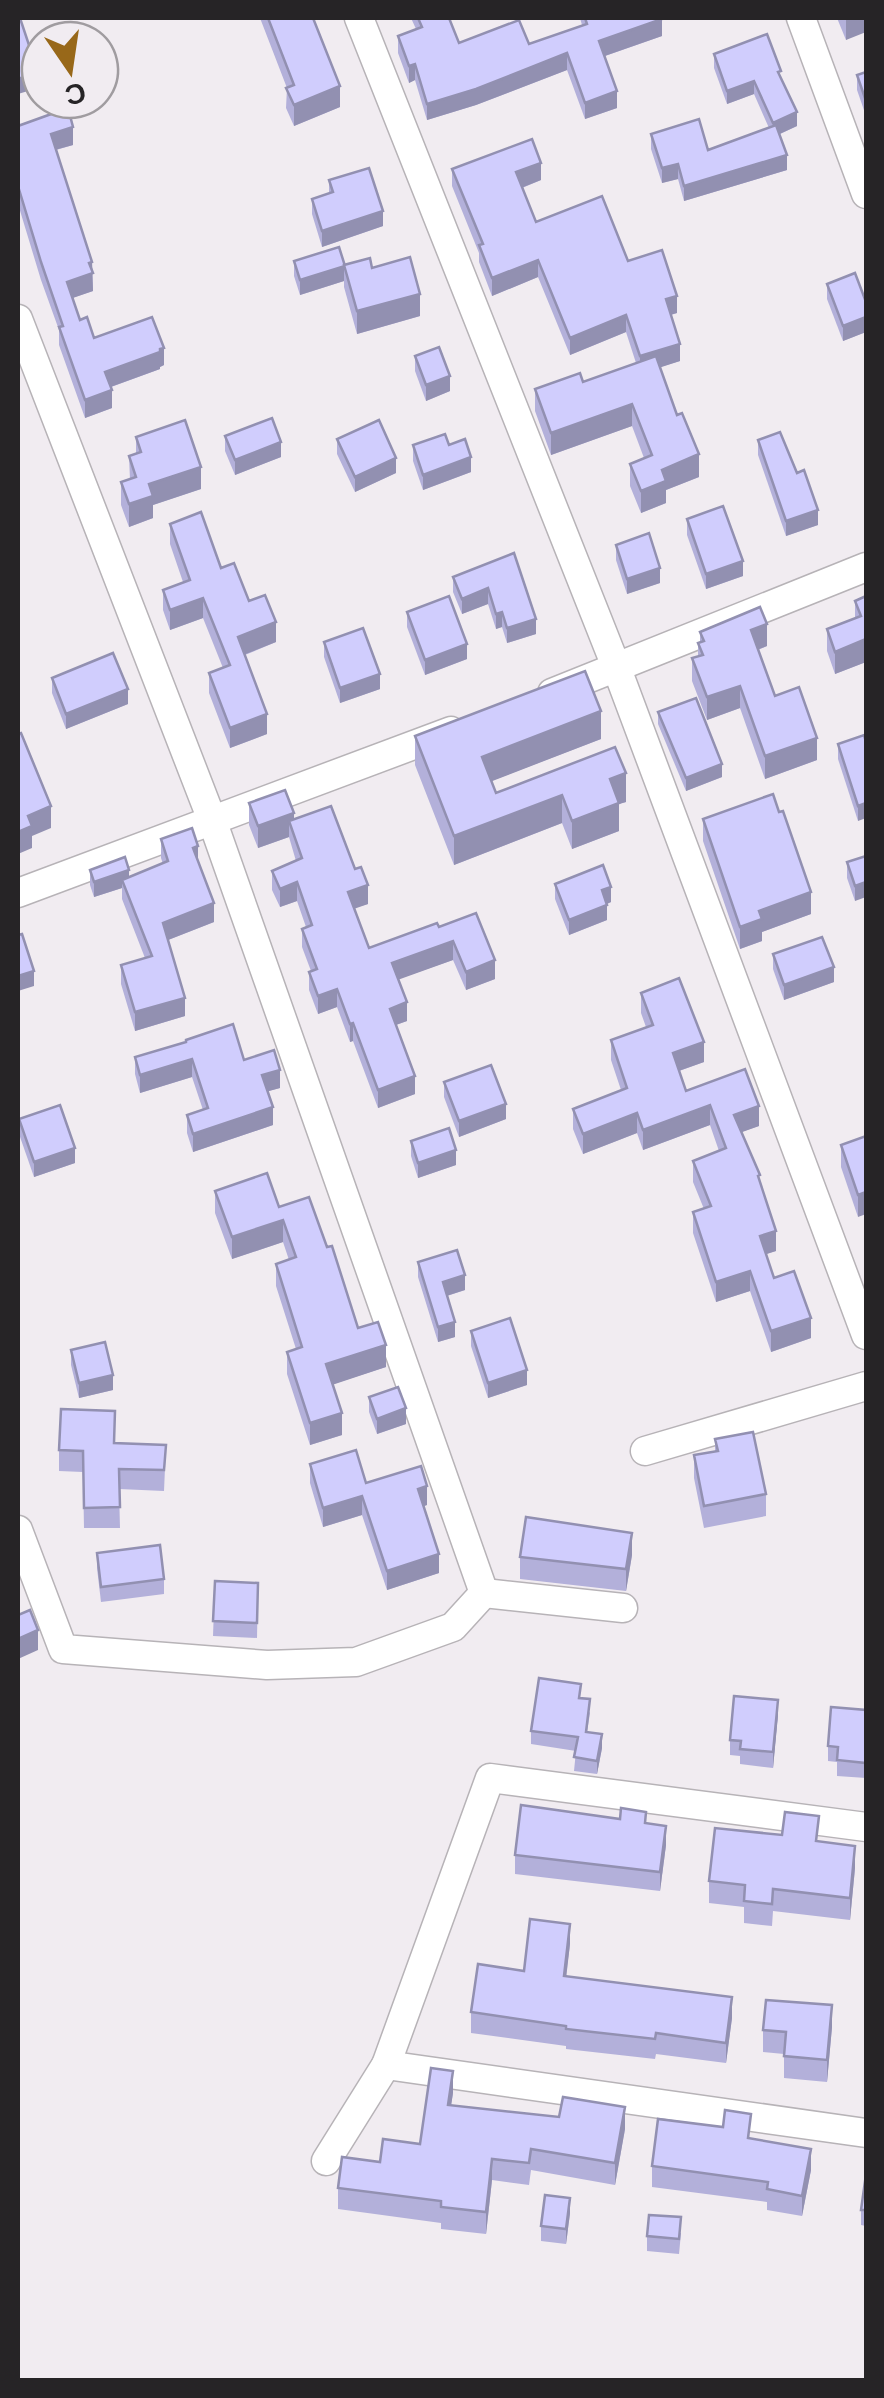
<svg xmlns="http://www.w3.org/2000/svg" width="884" height="2398" viewBox="0 0 884 2398" font-family="'Work Sans',sans-serif">
<style>
.lines{fill:none;stroke-linecap:round;stroke-linejoin:round}
.minor-casing{stroke:#b7b3b7;stroke-width:31}
.minor{stroke:#fff;stroke-width:28}
.wall{fill:#b3b0da}
.shaded-wall{fill:#9290b1}
.building{fill:#d0cdfd;stroke:#9290b1;stroke-width:2.5}
</style>
<rect width="100%" height="100%" fill="#f1ecf1"/>
<g class="lines">
<g class="minor-casing">
<g id="minor">
<path d="M 359,18 L 617,669 L 866,1335"/>
<path d="M 801,18 L 866,194"/>
<path d="M 18,319 L 212,820 L 484,1593 L 453,1627 L 356,1662 L 267,1665 L 63,1649 L 18,1530"/>
<path d="M 552,693 L 866,567"/>
<path d="M 18,893 L 451,731"/>
<path d="M 645,1451 L 866,1386"/>
<path d="M 484,1593 L 623,1608"/>
<path d="M 386,2065 L 866,2133"/>
<path d="M 326,2161 L 386,2065 L 490,1778 L 866,1827"/>
</g>
</g>
<use href="#minor" class="minor"/>
</g>
<g class="wall">
<path d="M 260,18 L 313,18 L 340,107 L 294,126 L 286,108 L 287,88 Z"/>
<path d="M 411,18 L 449,18 L 459,43 L 529,44 L 582,25 L 580,18 L 661,18 L 662,36 L 605,56 L 617,108 L 585,119 L 567,70 L 476,105 L 427,120 L 415,80 L 409,83 L 398,53 L 398,36 L 416,29 Z"/>
<path d="M 837,18 L 866,18 L 846,40 Z"/>
<path d="M 714,54 L 781,78 L 797,126 L 780,134 L 787,170 L 684,201 L 678,179 L 662,183 L 651,149 L 651,134 L 708,150 L 769,128 L 754,94 L 727,104 L 714,68 Z"/>
<path d="M 866,72 L 866,116 L 857,90 L 857,75 Z"/>
<path d="M 18,126 L 73,145 L 56,150 L 92,262 L 93,291 L 72,298 L 80,320 L 94,338 L 164,365 L 160,367 L 160,369 L 111,387 L 112,408 L 85,418 L 59,345 L 59,330 L 41,280 L 18,204 Z"/>
<path d="M 452,169 L 541,180 L 522,188 L 536,222 L 628,261 L 677,313 L 671,315 L 680,361 L 660,367 L 699,477 L 666,490 L 666,503 L 641,513 L 630,486 L 630,464 L 644,458 L 632,426 L 551,455 L 535,411 L 535,389 L 583,382 L 636,363 L 626,332 L 570,355 L 538,277 L 492,296 L 479,262 L 479,253 L 452,186 Z"/>
<path d="M 329,180 L 383,226 L 322,247 L 312,214 L 312,199 L 329,193 Z"/>
<path d="M 294,261 L 372,268 L 420,316 L 357,334 L 344,287 L 344,281 L 300,295 L 294,276 Z"/>
<path d="M 827,284 L 866,302 L 866,332 L 843,341 L 827,299 Z"/>
<path d="M 415,356 L 450,391 L 426,401 L 415,371 Z"/>
<path d="M 225,436 L 281,457 L 235,475 L 225,451 Z"/>
<path d="M 136,437 L 201,489 L 153,505 L 153,518 L 129,527 L 121,505 L 121,482 L 130,480 L 129,456 L 136,454 Z"/>
<path d="M 337,439 L 396,473 L 355,492 L 337,454 Z"/>
<path d="M 758,440 L 818,525 L 786,536 L 758,455 Z"/>
<path d="M 413,445 L 471,472 L 423,490 L 413,461 Z"/>
<path d="M 687,519 L 743,576 L 706,589 L 687,535 Z"/>
<path d="M 170,524 L 221,568 L 249,601 L 276,642 L 245,655 L 267,734 L 230,748 L 209,693 L 209,673 L 223,668 L 203,618 L 170,630 L 163,610 L 163,590 L 183,582 L 170,544 Z"/>
<path d="M 616,545 L 660,583 L 627,594 L 616,560 Z"/>
<path d="M 514,553 L 536,634 L 507,643 L 502,627 L 496,629 L 488,604 L 462,614 L 453,592 L 453,577 Z"/>
<path d="M 866,596 L 866,662 L 835,674 L 827,651 L 827,629 L 855,618 L 855,601 Z"/>
<path d="M 407,612 L 467,659 L 425,675 L 407,627 Z"/>
<path d="M 700,632 L 767,646 L 758,650 L 775,696 L 817,760 L 765,779 L 740,708 L 707,720 L 692,681 L 692,658 L 698,656 L 698,643 L 700,642 Z"/>
<path d="M 324,642 L 380,689 L 340,703 L 324,657 Z"/>
<path d="M 52,678 L 128,704 L 66,729 L 52,693 Z"/>
<path d="M 658,712 L 722,777 L 686,791 L 658,724 Z"/>
<path d="M 864,735 L 858,821 L 838,759 L 838,744 Z"/>
<path d="M 415,736 L 601,739 L 491,781 L 496,793 L 615,747 L 626,802 L 619,804 L 619,831 L 572,849 L 562,823 L 454,865 L 415,765 Z"/>
<path d="M 249,803 L 294,819 L 368,904 L 354,908 L 369,948 L 439,927 L 495,979 L 466,990 L 453,960 L 398,979 L 407,1021 L 396,1025 L 415,1094 L 378,1108 L 353,1041 L 350,1042 L 337,1007 L 318,1014 L 309,990 L 309,972 L 311,971 L 302,947 L 302,929 L 306,927 L 297,901 L 280,907 L 272,890 L 272,871 L 296,861 L 289,837 L 258,848 L 249,825 Z"/>
<path d="M 703,819 L 811,914 L 762,932 L 762,941 L 740,949 L 703,841 Z"/>
<path d="M 161,839 L 198,863 L 214,922 L 168,940 L 185,1016 L 135,1031 L 121,984 L 121,965 L 145,958 L 122,899 L 122,888 L 94,897 L 90,885 L 90,870 L 129,877 L 163,864 L 161,858 Z"/>
<path d="M 866,856 L 855,901 L 847,878 L 847,862 Z"/>
<path d="M 555,884 L 611,902 L 607,904 L 607,920 L 569,935 L 555,899 Z"/>
<path d="M 773,954 L 834,982 L 784,1000 L 773,969 Z"/>
<path d="M 641,993 L 704,1062 L 679,1071 L 686,1091 L 759,1126 L 741,1132 L 760,1182 L 776,1251 L 766,1254 L 774,1278 L 811,1338 L 771,1352 L 750,1291 L 716,1302 L 693,1233 L 693,1212 L 704,1209 L 693,1182 L 693,1161 L 719,1151 L 710,1125 L 643,1150 L 637,1133 L 583,1154 L 573,1129 L 573,1109 L 621,1090 L 611,1060 L 611,1040 L 646,1027 L 641,1013 Z"/>
<path d="M 135,1057 L 244,1060 L 280,1088 L 268,1091 L 273,1125 L 193,1152 L 187,1133 L 187,1115 L 203,1110 L 192,1077 L 140,1093 L 135,1074 Z"/>
<path d="M 444,1082 L 506,1119 L 459,1137 L 444,1097 Z"/>
<path d="M 19,1119 L 75,1163 L 34,1177 L 19,1134 Z"/>
<path d="M 866,1136 L 858,1217 L 841,1167 L 841,1145 Z"/>
<path d="M 411,1141 L 456,1165 L 418,1178 L 411,1156 Z"/>
<path d="M 215,1191 L 279,1207 L 327,1247 L 358,1328 L 386,1367 L 333,1384 L 342,1435 L 310,1445 L 287,1374 L 287,1352 L 296,1349 L 276,1286 L 276,1264 L 289,1260 L 283,1242 L 232,1259 L 215,1213 Z"/>
<path d="M 418,1262 L 465,1290 L 447,1296 L 455,1337 L 438,1342 L 418,1277 Z"/>
<path d="M 471,1331 L 527,1385 L 488,1398 L 471,1346 Z"/>
<path d="M 71,1350 L 113,1390 L 79,1398 L 71,1365 Z"/>
<path d="M 369,1397 L 406,1424 L 377,1434 L 369,1412 Z"/>
<path d="M 715,1439 L 766,1494 L 766,1516 L 704,1528 L 694,1478 L 694,1455 L 715,1451 Z"/>
<path d="M 114,1443 L 166,1445 L 164,1491 L 119,1489 L 120,1528 L 84,1528 L 83,1472 L 59,1471 L 59,1450 Z"/>
<path d="M 310,1464 L 427,1505 L 424,1506 L 439,1573 L 387,1590 L 362,1515 L 323,1527 L 310,1483 Z"/>
<path d="M 97,1553 L 164,1579 L 164,1594 L 101,1602 L 97,1568 Z"/>
<path d="M 632,1555 L 626,1591 L 520,1579 L 520,1557 Z"/>
<path d="M 215,1581 L 258,1583 L 257,1638 L 213,1636 Z"/>
<path d="M 580,1698 L 590,1713 L 587,1732 L 602,1748 L 597,1774 L 574,1771 L 576,1751 L 531,1744 L 531,1731 Z"/>
<path d="M 866,1710 L 866,1778 L 837,1776 L 837,1762 L 828,1761 L 828,1746 Z"/>
<path d="M 778,1715 L 773,1768 L 740,1764 L 740,1756 L 730,1755 L 730,1740 Z"/>
<path d="M 646,1824 L 666,1845 L 660,1891 L 515,1874 L 515,1855 Z"/>
<path d="M 818,1842 L 855,1868 L 850,1920 L 773,1911 L 772,1926 L 744,1923 L 744,1907 L 709,1903 L 709,1881 Z"/>
<path d="M 570,1944 L 566,1976 L 732,2018 L 726,2063 L 656,2054 L 655,2059 L 566,2049 L 566,2046 L 471,2033 L 471,2012 L 524,1971 Z"/>
<path d="M 832,2027 L 827,2082 L 784,2078 L 784,2054 L 763,2052 L 763,2030 Z"/>
<path d="M 453,2093 L 451,2105 L 625,2129 L 615,2185 L 531,2170 L 529,2185 L 492,2180 L 486,2234 L 441,2229 L 441,2223 L 338,2209 L 338,2188 L 380,2162 L 420,2144 Z"/>
<path d="M 652,2166 L 811,2170 L 802,2216 L 767,2210 L 767,2202 L 652,2187 Z"/>
<path d="M 866,2174 L 866,2226 L 861,2225 L 861,2210 Z"/>
<path d="M 570,2213 L 566,2244 L 541,2241 L 541,2226 Z"/>
<path d="M 681,2233 L 679,2254 L 647,2251 L 647,2236 Z"/>
</g>
<g class="shaded-wall">
<path d="M 853,18 L 866,18 L 866,32 L 846,40 L 846,20 Z"/>
<path d="M 662,19 L 662,36 L 599,58 L 599,41 Z"/>
<path d="M 567,53 L 567,70 L 476,105 L 427,120 L 427,104 Z"/>
<path d="M 415,64 L 415,80 L 409,83 L 409,66 Z"/>
<path d="M 38,72 L 38,88 L 18,94 L 18,79 Z"/>
<path d="M 754,81 L 754,94 L 727,104 L 727,91 Z"/>
<path d="M 340,86 L 340,107 L 294,126 L 294,105 Z"/>
<path d="M 617,91 L 617,108 L 585,119 L 585,103 Z"/>
<path d="M 797,112 L 797,126 L 773,137 L 773,123 Z"/>
<path d="M 73,127 L 73,145 L 51,151 L 51,134 Z"/>
<path d="M 787,155 L 787,170 L 684,201 L 684,186 Z"/>
<path d="M 541,163 L 541,180 L 516,190 L 516,172 Z"/>
<path d="M 678,164 L 678,179 L 662,183 L 662,168 Z"/>
<path d="M 383,211 L 383,226 L 322,247 L 322,231 Z"/>
<path d="M 538,260 L 538,277 L 492,296 L 492,278 Z"/>
<path d="M 92,262 L 93,291 L 67,300 L 67,282 Z"/>
<path d="M 344,266 L 344,281 L 300,295 L 300,280 Z"/>
<path d="M 420,294 L 420,316 L 357,334 L 357,311 Z"/>
<path d="M 677,296 L 677,313 L 666,316 L 666,299 Z"/>
<path d="M 626,315 L 626,332 L 570,355 L 570,338 Z"/>
<path d="M 866,317 L 866,332 L 843,341 L 843,326 Z"/>
<path d="M 680,344 L 680,361 L 640,374 L 640,356 Z"/>
<path d="M 164,348 L 164,365 L 160,367 L 160,369 L 105,389 L 105,372 Z"/>
<path d="M 450,376 L 450,391 L 426,401 L 426,385 Z"/>
<path d="M 112,390 L 112,408 L 85,418 L 85,400 Z"/>
<path d="M 632,404 L 632,426 L 551,455 L 551,433 Z"/>
<path d="M 281,442 L 281,457 L 235,475 L 235,460 Z"/>
<path d="M 699,454 L 699,477 L 666,490 L 666,503 L 641,513 L 641,491 L 662,470 Z"/>
<path d="M 471,457 L 471,472 L 423,490 L 423,475 Z"/>
<path d="M 396,458 L 396,473 L 355,492 L 355,477 Z"/>
<path d="M 201,467 L 201,489 L 153,505 L 153,518 L 129,527 L 129,504 L 149,484 Z"/>
<path d="M 818,510 L 818,525 L 786,536 L 786,521 Z"/>
<path d="M 743,561 L 743,576 L 706,589 L 706,574 Z"/>
<path d="M 660,568 L 660,583 L 627,594 L 627,579 Z"/>
<path d="M 488,588 L 488,604 L 462,614 L 462,599 Z"/>
<path d="M 203,598 L 203,618 L 170,630 L 170,610 Z"/>
<path d="M 502,612 L 502,627 L 496,629 L 496,614 Z"/>
<path d="M 536,619 L 536,634 L 507,643 L 507,628 Z"/>
<path d="M 276,622 L 276,642 L 238,657 L 238,637 Z"/>
<path d="M 767,624 L 767,646 L 751,652 L 751,630 Z"/>
<path d="M 866,639 L 866,662 L 835,674 L 835,652 Z"/>
<path d="M 467,644 L 467,659 L 425,675 L 425,660 Z"/>
<path d="M 380,674 L 380,689 L 340,703 L 340,688 Z"/>
<path d="M 740,686 L 740,708 L 707,720 L 707,697 Z"/>
<path d="M 128,689 L 128,704 L 66,729 L 66,714 Z"/>
<path d="M 601,711 L 601,739 L 482,785 L 482,757 Z"/>
<path d="M 267,714 L 267,734 L 230,748 L 230,728 Z"/>
<path d="M 817,738 L 817,760 L 765,779 L 765,756 Z"/>
<path d="M 722,764 L 722,777 L 686,791 L 686,778 Z"/>
<path d="M 626,773 L 626,802 L 619,804 L 619,831 L 572,849 L 572,821 L 610,779 Z"/>
<path d="M 562,795 L 562,823 L 454,865 L 454,836 Z"/>
<path d="M 866,803 L 866,818 L 858,821 L 858,806 Z"/>
<path d="M 51,806 L 51,828 L 32,836 L 32,848 L 18,854 L 18,832 L 28,816 Z"/>
<path d="M 294,813 L 294,835 L 289,821 L 289,837 L 258,848 L 258,826 Z"/>
<path d="M 198,846 L 198,865 L 193,848 Z"/>
<path d="M 129,870 L 129,886 L 122,880 L 122,888 L 94,897 L 94,882 Z"/>
<path d="M 297,882 L 297,901 L 280,907 L 280,889 Z"/>
<path d="M 866,882 L 866,897 L 855,901 L 855,886 Z"/>
<path d="M 368,885 L 368,904 L 348,911 L 348,892 Z"/>
<path d="M 611,887 L 611,902 L 602,906 L 602,890 Z"/>
<path d="M 811,892 L 811,914 L 762,932 L 762,941 L 740,949 L 740,927 L 759,911 Z"/>
<path d="M 214,903 L 214,922 L 163,942 L 163,923 Z"/>
<path d="M 607,905 L 607,920 L 569,935 L 569,920 Z"/>
<path d="M 453,941 L 453,960 L 392,982 L 392,963 Z"/>
<path d="M 495,960 L 495,979 L 466,990 L 466,972 Z"/>
<path d="M 834,967 L 834,982 L 784,1000 L 784,985 Z"/>
<path d="M 34,971 L 34,986 L 18,991 L 18,976 Z"/>
<path d="M 337,989 L 337,1007 L 318,1014 L 318,996 Z"/>
<path d="M 185,998 L 185,1016 L 135,1031 L 135,1012 Z"/>
<path d="M 407,1002 L 407,1021 L 390,1027 L 390,1009 Z"/>
<path d="M 353,1023 L 353,1041 L 350,1042 L 350,1024 Z"/>
<path d="M 704,1042 L 704,1062 L 673,1073 L 673,1053 Z"/>
<path d="M 192,1059 L 192,1077 L 140,1093 L 140,1075 Z"/>
<path d="M 280,1070 L 280,1088 L 262,1093 L 262,1075 Z"/>
<path d="M 415,1076 L 415,1094 L 378,1108 L 378,1090 Z"/>
<path d="M 506,1104 L 506,1119 L 459,1137 L 459,1121 Z"/>
<path d="M 710,1105 L 710,1125 L 643,1150 L 643,1130 Z"/>
<path d="M 759,1106 L 759,1126 L 734,1135 L 734,1115 Z"/>
<path d="M 273,1107 L 273,1125 L 193,1152 L 193,1134 Z"/>
<path d="M 637,1113 L 637,1133 L 583,1154 L 583,1134 Z"/>
<path d="M 75,1148 L 75,1163 L 34,1177 L 34,1162 Z"/>
<path d="M 456,1150 L 456,1165 L 418,1178 L 418,1163 Z"/>
<path d="M 866,1192 L 866,1214 L 858,1217 L 858,1195 Z"/>
<path d="M 283,1220 L 283,1242 L 232,1259 L 232,1237 Z"/>
<path d="M 776,1231 L 776,1251 L 760,1256 L 760,1236 Z"/>
<path d="M 750,1271 L 750,1291 L 716,1302 L 716,1282 Z"/>
<path d="M 465,1275 L 465,1290 L 443,1297 L 443,1282 Z"/>
<path d="M 811,1318 L 811,1338 L 771,1352 L 771,1331 Z"/>
<path d="M 455,1322 L 455,1337 L 438,1342 L 438,1327 Z"/>
<path d="M 386,1345 L 386,1367 L 326,1387 L 326,1364 Z"/>
<path d="M 527,1370 L 527,1385 L 488,1398 L 488,1383 Z"/>
<path d="M 113,1375 L 113,1390 L 79,1398 L 79,1383 Z"/>
<path d="M 406,1408 L 406,1424 L 377,1434 L 377,1419 Z"/>
<path d="M 342,1413 L 342,1435 L 310,1445 L 310,1423 Z"/>
<path d="M 427,1486 L 427,1505 L 418,1508 L 418,1489 Z"/>
<path d="M 362,1496 L 362,1515 L 323,1527 L 323,1508 Z"/>
<path d="M 632,1533 L 632,1555 L 626,1591 L 626,1569 Z"/>
<path d="M 439,1554 L 439,1573 L 387,1590 L 387,1571 Z"/>
<path d="M 38,1630 L 38,1650 L 18,1659 L 18,1639 Z"/>
<path d="M 778,1700 L 778,1715 L 773,1768 L 773,1752 Z"/>
<path d="M 602,1734 L 602,1748 L 597,1774 L 597,1761 Z"/>
<path d="M 666,1826 L 666,1845 L 660,1891 L 660,1872 Z"/>
<path d="M 855,1846 L 855,1868 L 850,1920 L 850,1898 Z"/>
<path d="M 570,1924 L 570,1944 L 564,1996 L 564,1976 Z"/>
<path d="M 732,1997 L 732,2018 L 726,2063 L 726,2043 Z"/>
<path d="M 832,2005 L 832,2027 L 827,2082 L 827,2060 Z"/>
<path d="M 453,2071 L 453,2093 L 448,2126 L 448,2105 Z"/>
<path d="M 625,2107 L 625,2129 L 615,2185 L 615,2163 Z"/>
<path d="M 811,2149 L 811,2170 L 802,2216 L 802,2196 Z"/>
<path d="M 492,2159 L 492,2180 L 486,2234 L 486,2212 Z"/>
<path d="M 570,2198 L 570,2213 L 566,2244 L 566,2229 Z"/>
</g>
<g class="building">
<path d="M 18,18 L 20,18 L 38,72 L 18,79 Z"/>
<path d="M 268,18 L 313,18 L 340,86 L 294,105 L 286,88 L 294,85 Z"/>
<path d="M 418,18 L 449,18 L 459,43 L 519,20 L 529,44 L 587,24 L 585,18 L 661,18 L 662,19 L 599,41 L 617,91 L 585,103 L 567,53 L 476,89 L 427,104 L 415,64 L 409,66 L 398,36 L 422,27 Z"/>
<path d="M 767,34 L 781,71 L 778,72 L 797,112 L 773,123 L 754,81 L 727,91 L 714,54 Z"/>
<path d="M 866,72 L 866,101 L 857,75 Z"/>
<path d="M 68,108 L 73,127 L 51,134 L 92,262 L 89,263 L 93,273 L 67,282 L 80,320 L 87,317 L 94,338 L 152,317 L 164,348 L 160,349 L 160,352 L 105,372 L 112,390 L 85,400 L 59,327 L 63,326 L 41,262 L 18,186 L 18,126 Z"/>
<path d="M 699,119 L 708,150 L 776,125 L 787,155 L 684,186 L 678,164 L 662,168 L 651,134 Z"/>
<path d="M 532,139 L 541,163 L 516,172 L 536,222 L 602,196 L 628,261 L 662,250 L 677,296 L 666,299 L 680,344 L 640,356 L 626,315 L 570,338 L 538,260 L 492,278 L 479,245 L 483,244 L 452,169 Z"/>
<path d="M 369,168 L 383,211 L 322,231 L 312,199 L 333,192 L 329,180 Z"/>
<path d="M 339,247 L 345,266 L 300,280 L 294,261 Z"/>
<path d="M 410,257 L 420,294 L 357,311 L 344,265 L 370,258 L 372,268 Z"/>
<path d="M 855,273 L 866,302 L 866,317 L 843,326 L 827,284 Z"/>
<path d="M 439,347 L 450,376 L 426,385 L 415,356 Z"/>
<path d="M 656,356 L 677,415 L 682,413 L 699,454 L 662,470 L 666,481 L 641,491 L 630,464 L 652,455 L 632,404 L 551,433 L 535,389 L 580,373 L 583,382 Z"/>
<path d="M 272,418 L 281,442 L 235,460 L 225,436 Z"/>
<path d="M 185,420 L 201,467 L 149,484 L 153,496 L 129,504 L 121,482 L 136,477 L 129,456 L 141,452 L 136,437 Z"/>
<path d="M 379,420 L 396,458 L 355,477 L 337,439 Z"/>
<path d="M 780,432 L 797,473 L 804,470 L 818,510 L 786,521 L 758,440 Z"/>
<path d="M 445,434 L 449,445 L 465,439 L 471,457 L 423,475 L 413,445 Z"/>
<path d="M 723,506 L 743,561 L 706,574 L 687,519 Z"/>
<path d="M 201,512 L 221,568 L 234,563 L 249,601 L 265,595 L 276,622 L 238,637 L 267,714 L 230,728 L 209,673 L 230,665 L 203,598 L 170,610 L 163,590 L 190,580 L 170,524 Z"/>
<path d="M 649,533 L 660,568 L 627,579 L 616,545 Z"/>
<path d="M 514,553 L 536,619 L 507,628 L 502,612 L 496,614 L 488,588 L 462,599 L 453,577 Z"/>
<path d="M 449,596 L 467,644 L 425,660 L 407,612 Z"/>
<path d="M 866,596 L 866,639 L 835,652 L 827,629 L 861,616 L 855,601 Z"/>
<path d="M 760,607 L 767,624 L 751,630 L 775,696 L 799,687 L 817,738 L 765,756 L 740,686 L 707,697 L 692,658 L 703,655 L 698,643 L 704,641 L 700,632 Z"/>
<path d="M 363,628 L 380,674 L 340,688 L 324,642 Z"/>
<path d="M 113,653 L 128,689 L 66,714 L 52,678 Z"/>
<path d="M 585,671 L 601,711 L 482,757 L 496,793 L 615,747 L 626,773 L 610,779 L 619,803 L 572,821 L 562,795 L 454,836 L 415,736 Z"/>
<path d="M 696,698 L 722,764 L 686,778 L 658,712 Z"/>
<path d="M 21,733 L 51,806 L 28,816 L 32,826 L 18,832 L 18,734 Z"/>
<path d="M 864,735 L 866,742 L 866,803 L 858,806 L 838,744 Z"/>
<path d="M 285,790 L 294,813 L 258,826 L 249,803 Z"/>
<path d="M 773,794 L 779,812 L 783,811 L 811,892 L 759,911 L 762,919 L 740,927 L 703,819 Z"/>
<path d="M 331,806 L 355,869 L 361,867 L 368,885 L 348,892 L 369,948 L 437,923 L 439,927 L 476,913 L 495,960 L 466,972 L 453,941 L 392,963 L 407,1002 L 390,1009 L 415,1076 L 378,1090 L 353,1023 L 350,1024 L 337,989 L 318,996 L 309,972 L 317,969 L 302,929 L 312,925 L 297,882 L 280,889 L 272,871 L 302,858 L 289,821 Z"/>
<path d="M 192,828 L 198,846 L 193,848 L 214,903 L 163,923 L 185,998 L 135,1012 L 121,965 L 152,956 L 122,880 L 168,861 L 161,839 Z"/>
<path d="M 866,856 L 866,882 L 855,886 L 847,862 Z"/>
<path d="M 125,857 L 129,870 L 94,882 L 90,870 Z"/>
<path d="M 603,865 L 611,887 L 602,890 L 607,905 L 569,920 L 555,884 Z"/>
<path d="M 22,934 L 34,971 L 18,976 L 18,935 Z"/>
<path d="M 822,937 L 834,967 L 784,985 L 773,954 Z"/>
<path d="M 679,978 L 704,1042 L 673,1053 L 686,1091 L 745,1069 L 759,1106 L 734,1115 L 760,1175 L 758,1176 L 776,1231 L 760,1236 L 774,1278 L 794,1271 L 811,1318 L 771,1331 L 750,1271 L 716,1282 L 693,1212 L 711,1206 L 693,1161 L 726,1148 L 710,1105 L 643,1130 L 637,1113 L 583,1134 L 573,1109 L 627,1088 L 611,1040 L 653,1025 L 641,993 Z"/>
<path d="M 233,1024 L 244,1060 L 274,1050 L 280,1070 L 262,1075 L 273,1107 L 193,1134 L 187,1115 L 208,1108 L 192,1059 L 140,1075 L 135,1057 L 186,1042 L 186,1040 Z"/>
<path d="M 491,1065 L 506,1104 L 459,1121 L 444,1082 Z"/>
<path d="M 60,1105 L 75,1148 L 34,1162 L 19,1119 Z"/>
<path d="M 449,1128 L 456,1150 L 418,1163 L 411,1141 Z"/>
<path d="M 866,1136 L 866,1192 L 858,1195 L 841,1145 Z"/>
<path d="M 267,1173 L 279,1207 L 309,1197 L 327,1247 L 332,1246 L 358,1328 L 378,1322 L 386,1345 L 326,1364 L 342,1413 L 310,1423 L 287,1352 L 302,1347 L 276,1264 L 296,1257 L 283,1220 L 232,1237 L 215,1191 Z"/>
<path d="M 457,1250 L 465,1275 L 443,1282 L 455,1322 L 438,1327 L 418,1262 Z"/>
<path d="M 510,1318 L 527,1370 L 488,1383 L 471,1331 Z"/>
<path d="M 105,1342 L 113,1375 L 79,1383 L 71,1350 Z"/>
<path d="M 398,1387 L 406,1408 L 377,1419 L 369,1397 Z"/>
<path d="M 61,1409 L 115,1411 L 114,1443 L 166,1445 L 164,1470 L 119,1469 L 120,1507 L 84,1508 L 83,1451 L 59,1450 Z"/>
<path d="M 753,1432 L 766,1494 L 704,1506 L 694,1455 L 718,1451 L 715,1439 Z"/>
<path d="M 356,1450 L 366,1483 L 421,1466 L 427,1486 L 418,1489 L 439,1554 L 387,1571 L 362,1496 L 323,1508 L 310,1464 Z"/>
<path d="M 526,1517 L 632,1533 L 626,1569 L 520,1557 Z"/>
<path d="M 160,1545 L 164,1579 L 101,1587 L 97,1553 Z"/>
<path d="M 215,1581 L 258,1583 L 257,1623 L 213,1621 Z"/>
<path d="M 30,1610 L 38,1630 L 18,1639 L 18,1615 Z"/>
<path d="M 539,1678 L 581,1684 L 579,1698 L 590,1699 L 586,1732 L 602,1734 L 597,1761 L 574,1757 L 578,1737 L 531,1731 Z"/>
<path d="M 734,1696 L 778,1700 L 773,1752 L 740,1749 L 741,1741 L 730,1740 Z"/>
<path d="M 831,1707 L 866,1710 L 866,1763 L 837,1760 L 838,1747 L 828,1746 Z"/>
<path d="M 521,1805 L 620,1819 L 621,1808 L 646,1812 L 645,1823 L 666,1826 L 660,1872 L 515,1855 Z"/>
<path d="M 785,1812 L 819,1816 L 816,1841 L 855,1846 L 850,1898 L 773,1889 L 772,1904 L 744,1901 L 745,1885 L 709,1881 L 715,1828 L 782,1835 Z"/>
<path d="M 530,1919 L 570,1924 L 564,1976 L 732,1997 L 726,2043 L 656,2033 L 655,2039 L 566,2029 L 566,2026 L 471,2012 L 478,1964 L 524,1971 Z"/>
<path d="M 766,2000 L 832,2005 L 827,2060 L 784,2056 L 786,2032 L 763,2030 Z"/>
<path d="M 431,2068 L 453,2071 L 448,2105 L 559,2117 L 563,2097 L 625,2107 L 615,2163 L 531,2149 L 529,2163 L 492,2159 L 486,2212 L 441,2207 L 441,2201 L 338,2188 L 342,2157 L 380,2162 L 383,2139 L 420,2144 Z"/>
<path d="M 725,2110 L 751,2114 L 748,2138 L 811,2149 L 802,2196 L 767,2189 L 768,2182 L 652,2166 L 658,2119 L 723,2127 Z"/>
<path d="M 866,2174 L 866,2210 L 861,2210 Z"/>
<path d="M 545,2195 L 570,2198 L 566,2229 L 541,2226 Z"/>
<path d="M 649,2215 L 681,2217 L 679,2239 L 647,2236 Z"/>
</g>
<rect width="884" height="2398" fill="none" stroke="#262426" stroke-width="40"/>
<g transform="translate(70 70) rotate(167)"><circle r="48" fill="#f1ecf1" stroke="#a09ca0" stroke-width="2.5"/>
<path d="M0-8L18 38L0 25L-18 38Z" fill="#986819"/>
<text y="-15" font-size="28" font-weight="bold" text-anchor="middle" fill="#262426">С</text>
</g>
</svg>
